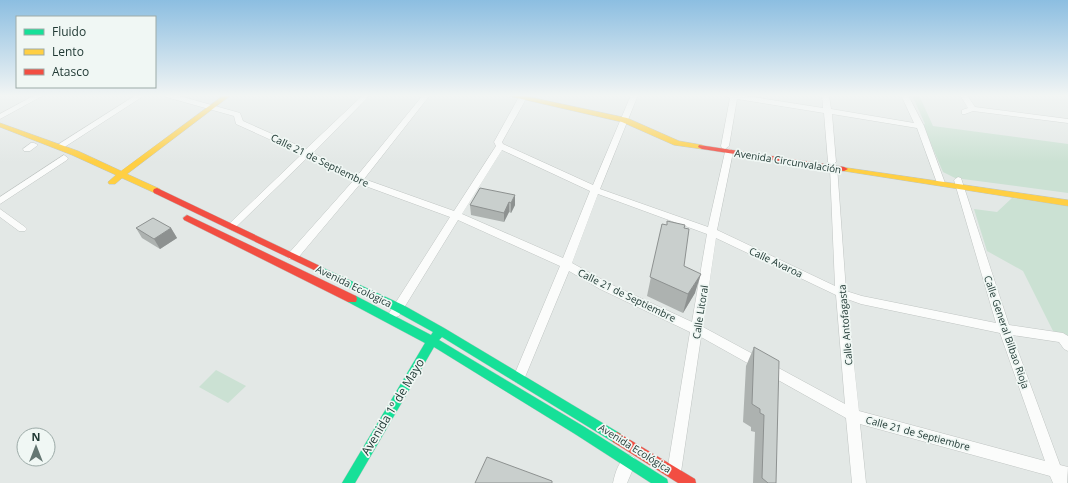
<svg xmlns="http://www.w3.org/2000/svg" width="1068" height="483" viewBox="0 0 1068 483" font-family="'Open Sans',sans-serif">
<style>
.green{fill:#cbe1d3}
.lines{fill:none;stroke-linecap:round;stroke-linejoin:round}
.street-casing{stroke:#c0c5c3;stroke-width:1}
.fast-casing{stroke:#bec6c3;stroke-width:1}
.slow-casing{stroke:#bec6c3;stroke-width:1}
.jam-casing{stroke:#bec6c3;stroke-width:1}
.street{fill:#fbfcfb;fill-rule:evenodd}
.fast{fill:#16e098;fill-rule:evenodd}
.slow{fill:#ffcf43;fill-rule:evenodd}
.jam{fill:#f24e42;fill-rule:evenodd}
.wall{fill:#adb2b0}
.shaded-wall{fill:#8d9190}
.building{fill:#c9cfcd;stroke:#8d9190}
.labels{text-anchor:middle;stroke-width:3.5;stroke-linejoin:round;paint-order:stroke}
.street-label{font-size:10px;fill:#213a35;stroke:#f0f7f4}
.near-street-label{font-size:12px;fill:#213a35;stroke:#f0f7f4}
</style>
<rect width="100%" height="100%" fill="#e3e8e6"/>
<g class="green">
<path d="M 912,95 L 919,95 L 933,126 L 1068,144 L 1068,193 L 955,178 L 943,172 L 923,125 L 925,124 Z"/>
<path d="M 1012,198 L 1068,206 L 1068,340 L 1053,331 L 1023,271 L 987,251 L 974,209 L 997,212 Z"/>
<path d="M 216,370 L 246,386 L 228,403 L 199,387 Z"/>
</g>
<g class="lines">
<g class="street-casing">
<g id="street">
<path d="M 35,95 L 44,95 L 0,119 L 0,114 Z"/>
<path d="M 136,95 L 145,95 L 63,148 L 57,148 L 56,146 Z"/>
<path d="M 166,95 L 176,95 L 240,113 L 243,121 L 306,149 L 363,95 L 370,95 L 313,153 L 357,176 L 423,95 L 430,95 L 364,179 L 454,211 L 496,146 L 494,142 L 520,95 L 523,95 L 527,97 L 502,142 L 503,144 L 593,185 L 631,95 L 638,95 L 600,189 L 708,227 L 725,152 L 729,149 L 732,150 L 733,152 L 717,230 L 835,286 L 830,168 L 831,166 L 837,166 L 846,291 L 862,296 L 996,323 L 954,180 L 958,177 L 961,178 L 1009,325 L 1063,333 L 1068,336 L 1068,351 L 1064,349 L 1059,342 L 1012,335 L 1060,465 L 1068,467 L 1067,483 L 1053,483 L 1050,476 L 860,424 L 866,483 L 852,483 L 846,418 L 701,337 L 681,472 L 679,477 L 674,479 L 669,477 L 667,472 L 690,332 L 600,289 L 569,271 L 523,382 L 519,383 L 515,382 L 513,378 L 560,266 L 458,220 L 399,316 L 395,317 L 391,316 L 389,313 L 391,310 L 450,217 L 360,184 L 297,259 L 289,259 L 288,256 L 289,253 L 353,181 L 308,157 L 235,228 L 229,228 L 227,226 L 229,224 L 302,154 L 236,124 L 234,116 L 166,97 ZM 502,150 L 590,191 L 563,258 L 462,214 ZM 598,194 L 707,234 L 692,322 L 608,283 L 572,263 ZM 716,238 L 836,295 L 845,404 L 703,327 ZM 847,299 L 861,304 L 1000,333 L 1045,461 L 859,411 Z"/>
<path d="M 724,95 L 740,95 L 823,108 L 822,95 L 829,95 L 831,109 L 914,123 L 901,95 L 908,95 L 924,126 L 945,183 L 941,186 L 937,183 L 917,128 L 832,114 L 836,162 L 832,165 L 828,162 L 824,113 L 737,99 L 729,146 L 725,149 L 722,148 L 721,146 L 730,98 Z"/>
<path d="M 960,95 L 967,95 L 975,107 L 1068,119 L 1068,123 L 973,111 L 965,114 L 962,114 L 962,110 L 968,108 Z"/>
<path d="M 31,143 L 34,143 L 38,145 L 30,151 L 24,151 L 23,149 Z"/>
<path d="M 64,155 L 68,158 L 67,160 L 0,204 L 0,197 Z"/>
<path d="M 0,209 L 25,227 L 27,229 L 25,231 L 19,231 L 0,217 Z"/>
<path d="M 629,455 L 634,457 L 636,462 L 627,483 L 613,483 C 615,473 619,459 629,455 Z"/>
</g>
</g>
<g class="fast-casing">
<path id="fast" d="M 317,265 L 403,305 L 444,328 L 621,434 L 623,438 L 621,442 L 617,444 L 613,442 L 442,337 L 439,340 L 583,426 L 667,479 L 668,483 L 651,483 L 575,434 L 434,347 L 355,483 L 342,483 L 425,343 L 348,302 L 347,299 L 348,296 L 356,296 L 431,335 L 433,332 L 395,311 L 314,270 L 312,268 L 314,266 Z"/>
</g>
<g class="slow-casing">
<g id="slow">
<path d="M 224,95 L 231,95 L 127,174 L 160,189 L 161,191 L 160,193 L 157,194 L 122,178 L 115,184 L 109,184 L 108,182 L 116,175 L 72,155 L 0,127 L 0,123 L 78,151 L 121,171 Z"/>
<path d="M 510,95 L 520,95 L 627,118 L 679,141 L 702,145 L 706,147 L 702,149 L 674,145 L 622,122 L 513,97 Z"/>
<path d="M 841,167 L 1068,200 L 1068,206 L 844,171 L 841,171 L 840,169 Z"/>
</g>
</g>
<g class="jam-casing">
<g id="jam">
<path d="M 699,145 L 844,167 L 848,169 L 844,171 L 702,149 L 698,147 Z"/>
<path d="M 157,188 L 320,266 L 322,268 L 320,270 L 314,270 L 154,193 L 153,191 L 154,189 Z"/>
<path d="M 187,215 L 356,296 L 357,299 L 356,302 L 348,302 L 184,220 L 183,218 Z"/>
<path d="M 617,432 L 695,479 L 696,483 L 678,483 L 613,442 L 611,438 L 613,434 Z"/>
</g>
</g>
<use href="#street" class="street"/>
<use href="#fast" class="fast"/>
<use href="#slow" class="slow"/>
<use href="#jam" class="jam"/>
</g>
<g class="wall">
<path d="M 515,195 L 515,205 L 511,213 L 509,212 L 504,222 L 471,215 L 470,205 Z"/>
<path d="M 662,224 L 684,266 L 695,293 L 683,313 L 647,296 Z"/>
<path d="M 136,228 L 171,228 L 177,238 L 160,249 L 142,238 Z"/>
<path d="M 754,347 L 776,483 L 753,483 L 755,432 L 751,431 L 751,427 L 743,422 L 746,366 Z"/>
</g>
<g class="shaded-wall">
<path d="M 515,195 L 515,205 L 511,213 L 511,203 Z"/>
<path d="M 509,202 L 509,212 L 504,222 L 504,213 Z"/>
<path d="M 171,228 L 177,238 L 160,249 L 154,239 Z"/>
<path d="M 701,274 L 695,293 L 683,313 L 688,294 Z"/>
</g>
<g class="building">
<path d="M 480,188 L 515,195 L 511,203 L 509,202 L 504,213 L 470,205 Z"/>
<path d="M 153,218 L 171,228 L 154,239 L 136,228 Z"/>
<path d="M 667,221 L 685,225 L 684,228 L 689,229 L 684,266 L 701,274 L 688,294 L 650,277 L 662,224 L 667,225 Z"/>
<path d="M 754,347 L 779,361 L 776,483 L 768,483 L 762,478 L 764,415 L 760,413 L 760,409 L 752,404 Z"/>
<path d="M 487,457 L 552,481 L 552,483 L 475,483 Z"/>
</g>
<linearGradient id="sky" x2="0" y2="1"><stop stop-color="#8cbee1"/><stop offset="0.59" stop-color="#f2f5f4"/><stop offset="1" stop-color="#f2f5f4" stop-opacity="0"/></linearGradient>
<rect width="1068" height="162" fill="url(#sky)"/>
<g class="labels">
<g class="street-label">
<text transform="translate(320 160) rotate(26)" y="4">Calle 21 de Septiembre</text>
<text transform="translate(788 161) rotate(9)" y="4">Avenida Circunvalación</text>
<text transform="translate(776 262) rotate(25)" y="4">Calle Avaroa</text>
<text transform="translate(354 286) rotate(26)" y="4">Avenida Ecológica</text>
<text transform="translate(627 295) rotate(26)" y="4">Calle 21 de Septiembre</text>
<text transform="translate(700 312) rotate(-81)" y="4">Calle Litoral</text>
<text transform="translate(845 325) rotate(-95)" y="4">Calle Antofagasta</text>
<text transform="translate(1007 332) rotate(71)" y="4">Calle General Bilbao Rioja</text>
<text transform="translate(918 433) rotate(15)" y="4">Calle 21 de Septiembre</text>
<text transform="translate(635 448) rotate(32)" y="4">Avenida Ecológica</text>
</g>
<g class="near-street-label">
<text transform="translate(393 407) rotate(-59)" y="4">Avenida 1º de Mayo</text>
</g>
</g>
<rect x="16" y="16" width="140" height="72" fill="#f0f7f4" stroke="#9daba8"/>
<rect x="24" y="29" width="20" height="6" fill="#16e098" stroke="#9daba8"/>
<text x="52" y="36" font-size="12" fill="#213a35">Fluido</text>
<rect x="24" y="49" width="20" height="6" fill="#ffcf43" stroke="#9daba8"/>
<text x="52" y="56" font-size="12" fill="#213a35">Lento</text>
<rect x="24" y="69" width="20" height="6" fill="#f24e42" stroke="#9daba8"/>
<text x="52" y="76" font-size="12" fill="#213a35">Atasco</text>
<g transform="translate(36 447)"><circle r="19" fill="#f0f7f4" stroke="#9daba8"/>
<path d="M0-3L7 15L0 10L-7 15Z" fill="#657773"/>
<text y="-6" font-size="11" font-weight="bold" text-anchor="middle" fill="#213a35">N</text>
</g>
</svg>
